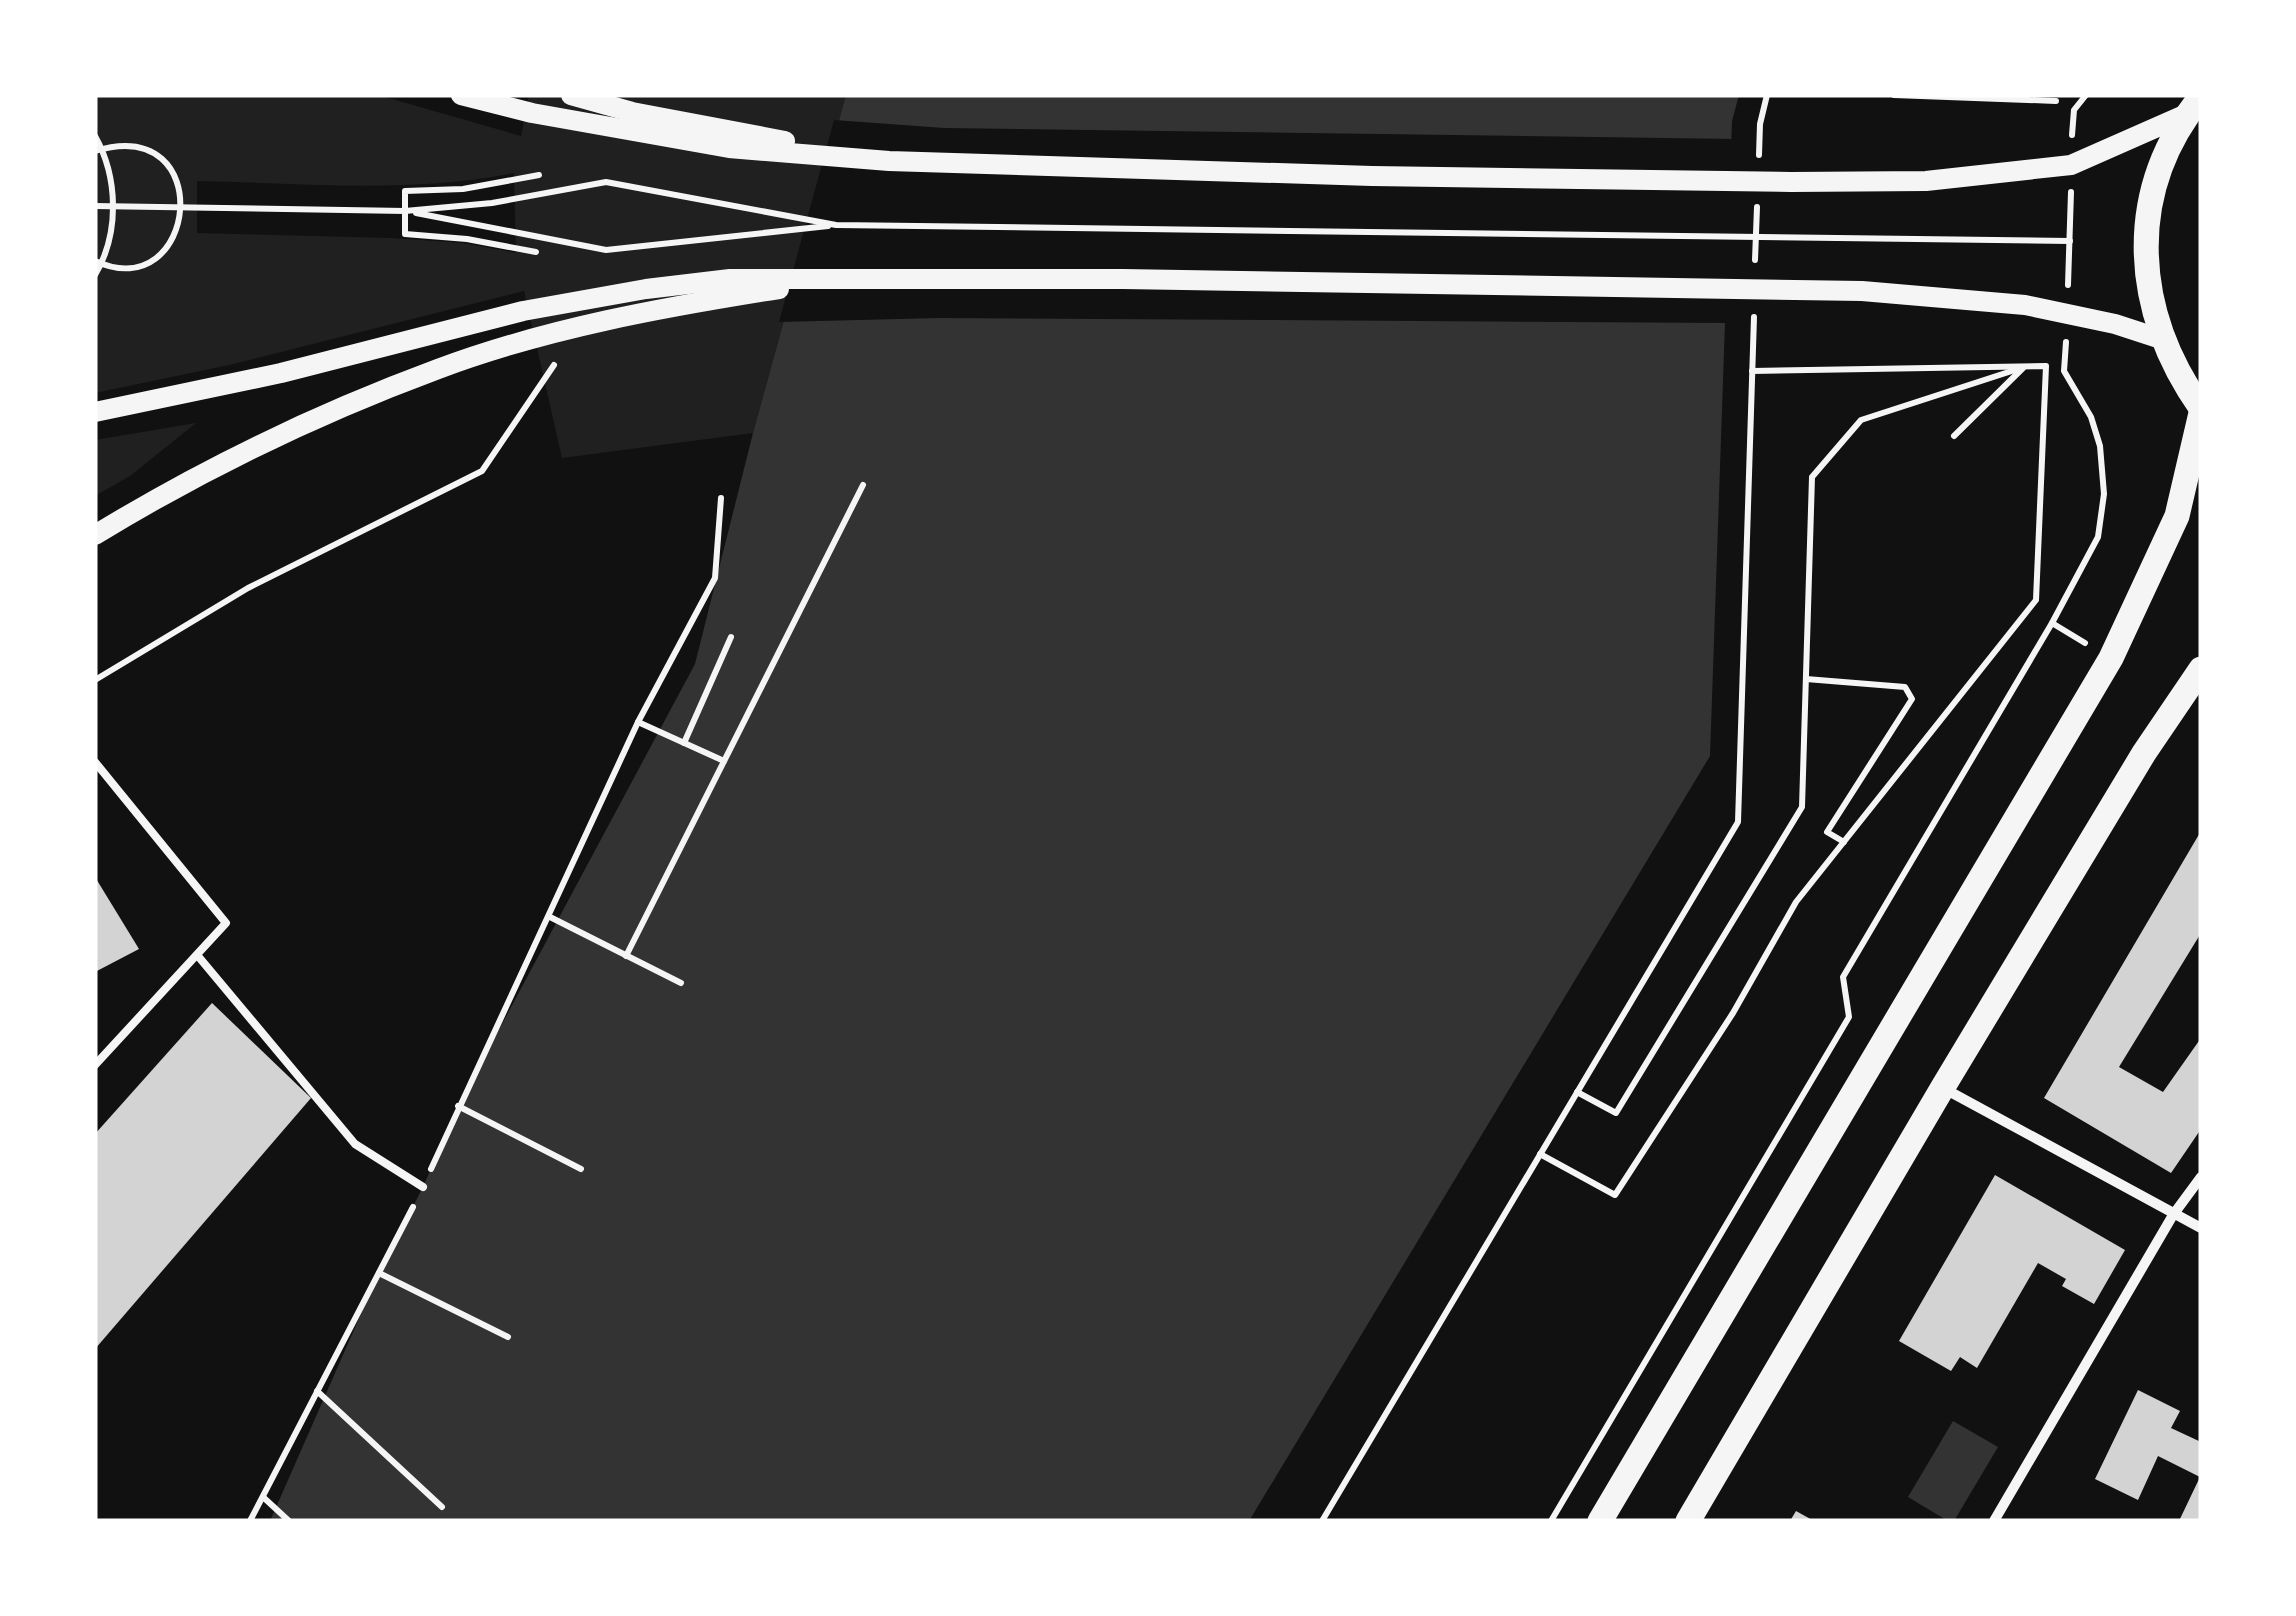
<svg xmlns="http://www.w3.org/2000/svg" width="2296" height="1616" viewBox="0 0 2296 1616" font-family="Arial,sans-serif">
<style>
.green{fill:#202020;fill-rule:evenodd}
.water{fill:#333}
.pier{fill:#111}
.building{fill:#d3d3d3}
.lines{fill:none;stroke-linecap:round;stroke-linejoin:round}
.path{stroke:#f5f5f5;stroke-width:6}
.service{stroke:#f5f5f5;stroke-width:8}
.minor{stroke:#f5f5f5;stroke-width:10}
.secondary{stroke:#f5f5f5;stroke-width:20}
.primary{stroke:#f5f5f5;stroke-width:25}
</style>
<rect width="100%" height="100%" fill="#111"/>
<g class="green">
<path d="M 95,95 L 378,95 L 521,136 L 529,95 L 846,95 L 753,433 L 562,458 L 524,291 L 229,365 L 95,393 ZM 514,173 L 516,253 L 463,243 L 391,238 L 197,233 L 197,181 C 301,183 411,194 514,173 Z"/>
<path d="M 196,423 L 130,476 L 95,496 L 95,440 Z"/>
</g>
<g class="water">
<path d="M 846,95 L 1739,95 L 1732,121 L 1710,756 L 1249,1521 L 270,1521 L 379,1273 L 423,1187 L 458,1106 L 695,664 L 753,433 Z"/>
<path d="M 1953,1421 L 1998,1447 L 1954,1521 L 1948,1521 L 1908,1497 Z"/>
</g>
<path class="pier" d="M 834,120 L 944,128 L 1736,139 L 1730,323 L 939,318 L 779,322 Z"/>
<g class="building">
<path d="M 2201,831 L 2201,933 L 2119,1067 L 2163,1092 L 2201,1038 L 2201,1129 L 2171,1173 L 2044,1098 Z"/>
<path d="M 95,877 L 139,949 L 95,972 Z"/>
<path d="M 212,1003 L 311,1098 L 95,1349 L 95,1134 Z"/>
<path d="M 1995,1175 L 2125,1250 L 2094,1304 L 2062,1286 L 2066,1279 L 2038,1263 L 1977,1368 L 1960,1357 L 1951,1371 L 1899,1341 Z"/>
<path d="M 2138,1390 L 2180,1411 L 2171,1428 L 2201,1442 L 2201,1521 L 2179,1521 L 2200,1477 L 2158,1456 L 2138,1500 L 2095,1479 Z"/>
<path d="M 1796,1511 L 1814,1521 L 1790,1521 Z"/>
</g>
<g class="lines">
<g class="path">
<path d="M 1894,95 L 2056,101"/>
<path d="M 2072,135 L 2074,110 L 2086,95"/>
<path d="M 95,136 C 118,177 120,233 95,275"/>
<path d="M 95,151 C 219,113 198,308 95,261"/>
<path d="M 1759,155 L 1760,124 L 1767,95"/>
<path d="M 95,206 L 405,211 L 492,203 L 606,182 L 836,225 L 2070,241"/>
<path d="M 416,213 L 606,250 L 828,226"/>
<path d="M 536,252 L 467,239 L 405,234 L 405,191 L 463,189 L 539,175"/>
<path d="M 1755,260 L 1757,207"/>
<path d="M 2068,285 L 2071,192"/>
<path d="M 1954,436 L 2023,368"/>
<path d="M 2052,623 L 2085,643"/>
<path d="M 1806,679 L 1905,687 L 1912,699 L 1827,832 L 1844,842"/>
<path d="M 95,680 L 248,588 L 482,471 L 554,365"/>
<path d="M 638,722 L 724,761"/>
<path d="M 684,743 L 731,637"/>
<path d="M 550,917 L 681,983"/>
<path d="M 626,956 L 863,485"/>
<path d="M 1577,1092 L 1616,1113 L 1802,807 L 1812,477 L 1861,420 L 2018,369"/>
<path d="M 458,1106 L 581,1169"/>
<path d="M 1540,1154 L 1615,1195 L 1733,1013 L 1796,902 L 2036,600 L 2046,366 L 1752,371"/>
<path d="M 431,1169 L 638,722 L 715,578 L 721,498"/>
<path d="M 379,1273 L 508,1337"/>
<path d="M 317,1391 L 442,1507"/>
<path d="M 263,1497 L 289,1521"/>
<path d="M 250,1521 L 413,1207"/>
<path d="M 1322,1521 L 1738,822 L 1754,317"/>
<path d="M 1551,1521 L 1849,1017 L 1843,977 L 2052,623 L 2098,537 L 2104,494 L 2100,446 L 2091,417 L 2064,371 L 2066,342"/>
</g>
<g class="service">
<path d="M 95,762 L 226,923 L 95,1065"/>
<path d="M 198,956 L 355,1144 L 423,1187"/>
</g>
<g class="minor">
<path d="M 1943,1088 L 2201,1228"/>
<path d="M 1994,1521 L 2173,1215 L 2201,1177"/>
</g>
<g class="secondary">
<path d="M 461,95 L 532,113 L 729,148 L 889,161 L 1372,176 L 1791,182 L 1926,181 L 2071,165 L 2189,113"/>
<path d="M 571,95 L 632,112 L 785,141"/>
<path d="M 95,412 L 281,373 L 523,311 L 646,289 L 730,279 L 1123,279 L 1862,291 L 2025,305 L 2115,324 L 2161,339"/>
<path d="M 95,535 C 203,469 319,413 438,369 C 547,328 665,307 779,289"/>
</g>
<g class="primary">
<path d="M 2201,97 C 2123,193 2133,312 2201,408"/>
<path d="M 1600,1521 L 2111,658 L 2177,516 L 2201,413"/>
<path d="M 1688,1521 L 1943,1087 L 2144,753 L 2201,669"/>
</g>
</g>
<rect width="2296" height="1616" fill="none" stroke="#ffffff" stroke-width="195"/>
</svg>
